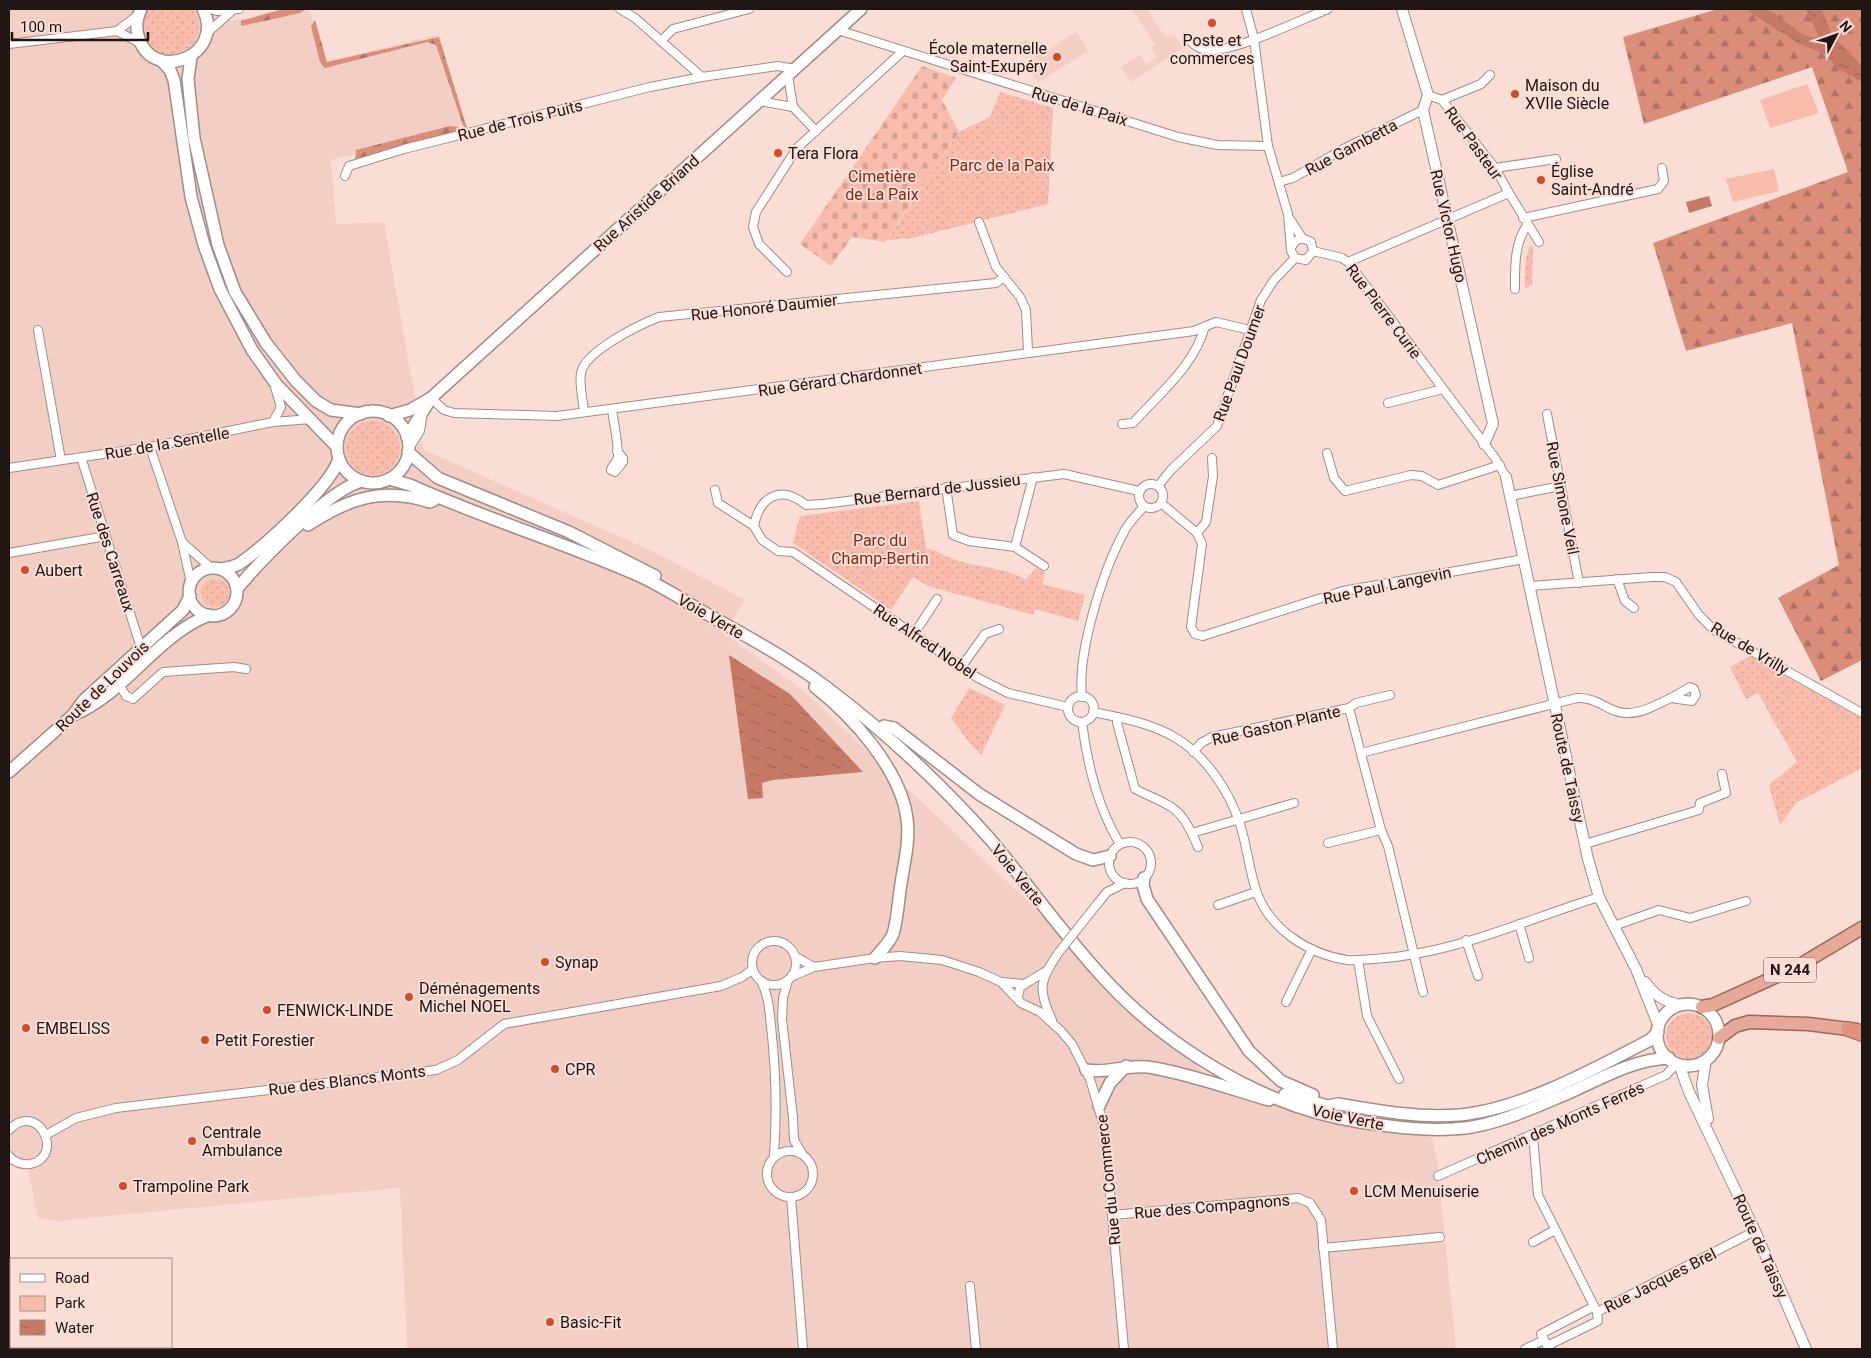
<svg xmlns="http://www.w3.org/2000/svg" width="1871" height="1358" viewBox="0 0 1871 1358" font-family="Roboto,sans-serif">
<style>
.built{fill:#f2cec4}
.green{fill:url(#green-dots)}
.forest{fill:url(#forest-firs)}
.cemetery{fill:url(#cemetery-stones)}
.pitch{fill:#f9bcac}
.water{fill:url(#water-ripples)}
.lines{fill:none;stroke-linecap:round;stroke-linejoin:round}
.minor-casing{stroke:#a48b84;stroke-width:10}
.tertiary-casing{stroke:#a48b84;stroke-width:12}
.secondary-casing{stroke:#a48b84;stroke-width:14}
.trunk-casing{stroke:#9c6659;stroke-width:15}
.motorway-casing{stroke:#9c6659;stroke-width:16}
.minor{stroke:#fff;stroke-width:8}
.tertiary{stroke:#fff;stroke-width:10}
.secondary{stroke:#fff;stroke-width:11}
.trunk{stroke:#e6a898;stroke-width:12}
.motorway{stroke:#df927e;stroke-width:14}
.minor-bridge-casing{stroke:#a48b84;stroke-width:10;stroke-linecap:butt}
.minor-bridge{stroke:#fff;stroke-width:8}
.poi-dot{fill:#d54b27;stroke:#faded6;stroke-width:2}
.labels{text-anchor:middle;stroke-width:4;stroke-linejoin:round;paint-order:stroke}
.shield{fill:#faded6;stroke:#61514e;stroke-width:1}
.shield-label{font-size:15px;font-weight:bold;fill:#1f1513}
.poi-label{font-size:16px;fill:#1f1513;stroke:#faded6;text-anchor:start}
.street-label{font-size:16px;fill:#1f1513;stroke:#faded6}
.park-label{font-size:16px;fill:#852b13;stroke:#faded6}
</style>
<defs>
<pattern id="green-dots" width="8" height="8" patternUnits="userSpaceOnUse" patternTransform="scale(1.25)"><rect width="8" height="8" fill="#f9bcac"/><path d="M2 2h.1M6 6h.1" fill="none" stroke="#d5a193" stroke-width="1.8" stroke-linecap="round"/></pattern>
<pattern id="forest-firs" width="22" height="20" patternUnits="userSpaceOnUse" patternTransform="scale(1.25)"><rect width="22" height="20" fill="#da8d79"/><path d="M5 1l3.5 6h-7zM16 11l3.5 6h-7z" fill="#b07262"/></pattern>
<pattern id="cemetery-stones" width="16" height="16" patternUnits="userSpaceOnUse" patternTransform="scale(1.25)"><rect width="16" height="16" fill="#f9bcac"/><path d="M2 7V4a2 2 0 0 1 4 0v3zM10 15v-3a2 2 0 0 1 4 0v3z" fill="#d5a193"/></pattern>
<pattern id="water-ripples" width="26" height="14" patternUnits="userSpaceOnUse" patternTransform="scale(1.25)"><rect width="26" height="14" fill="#c57a66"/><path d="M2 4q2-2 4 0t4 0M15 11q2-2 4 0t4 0" fill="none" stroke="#9f6353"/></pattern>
</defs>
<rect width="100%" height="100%" fill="#faded6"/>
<g class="built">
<path d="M 9,9 L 211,9 L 231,21 L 289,9 L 309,9 L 325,62 L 436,35 L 464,125 L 331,160 L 336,224 L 384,222 L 424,450 L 654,552 L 745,600 L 723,633 L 800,688 L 1051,923 L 1216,1085 L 1432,1136 L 1437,1159 L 1456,1349 L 407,1349 L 400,1188 L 57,1221 L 38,1218 L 27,1165 L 9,1156 Z"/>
<path d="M 1132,9 L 1147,9 L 1166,38 L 1174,34 L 1183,48 L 1131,82 L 1121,67 L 1140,55 L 1146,64 L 1157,57 L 1151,48 L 1155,45 Z"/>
<path d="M 1076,32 L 1088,51 L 1038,83 L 1026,64 L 1036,58 L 1032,53 L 1026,56 L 1018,44 L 1026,39 L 1033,51 L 1036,50 L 1039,56 Z"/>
</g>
<g class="green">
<path d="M 147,9 L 193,9 C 218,48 156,74 144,35 C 140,26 142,17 147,9 Z"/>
<path d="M 1000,92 L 1053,108 L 1048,204 L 912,238 L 887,240 L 959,132 L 990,117 Z"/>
<path d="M 1530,244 L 1533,248 L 1532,285 L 1525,288 L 1525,264 Z"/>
<circle cx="373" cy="448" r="27"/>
<path d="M 919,501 L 926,549 C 937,549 941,555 950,558 C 975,568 1002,566 1026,580 L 1036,568 L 1045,573 L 1042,584 L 1085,595 L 1078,621 L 1035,609 L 1033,615 L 928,586 L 913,577 L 891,610 L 793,543 L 800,516 Z"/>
<circle cx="215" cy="593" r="14"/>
<path d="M 1750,656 L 1862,719 L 1862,768 L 1796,803 L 1780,825 L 1769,785 L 1797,762 L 1758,693 L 1746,699 L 1730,667 Z"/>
<path d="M 969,688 L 1005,705 L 981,755 L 968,741 L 951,718 Z"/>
<circle cx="1689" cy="1036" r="23"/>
</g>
<g class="forest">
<path d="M 283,9 L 306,9 L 300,13 L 241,26 L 241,21 Z"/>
<path d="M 1718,9 L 1862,9 L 1862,660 L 1821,681 L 1778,598 L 1839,565 L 1792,323 L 1686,351 L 1653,243 L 1848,172 L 1812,67 L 1644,124 L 1623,37 Z"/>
<path d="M 315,20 L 327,62 L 439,37 L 467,128 L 355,161 L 356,150 L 450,126 L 464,128 L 436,45 L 427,42 L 325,68 L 320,62 L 311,26 Z"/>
</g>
<path class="cemetery" d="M 922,66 L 956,78 L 942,100 L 959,132 L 885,242 L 852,237 L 831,266 L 800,244 Z"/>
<g class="pitch">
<path d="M 1807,84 L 1819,113 L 1770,128 L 1760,100 Z"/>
<path d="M 1774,169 L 1779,191 L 1733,202 L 1726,179 Z"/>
</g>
<g class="water">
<path d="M 1745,9 C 1751,9 1759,7 1764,9 C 1784,14 1797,40 1819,37 L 1806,9 L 1821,9 L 1833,36 L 1862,66 L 1862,82 L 1839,69 L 1825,54 L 1798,43 Z"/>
<path d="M 1709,196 L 1712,206 L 1689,213 L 1686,202 Z"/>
<path d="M 729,655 L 790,694 L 863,772 L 773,780 L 762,783 L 763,798 L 748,799 Z"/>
</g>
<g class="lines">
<g class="minor-casing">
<g id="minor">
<path d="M 211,9 L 217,11 L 239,9"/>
<path d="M 620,9 L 635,18 L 702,77 L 778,66 L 795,69"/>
<path d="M 1246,9 L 1254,39 L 1268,146 L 1288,214 L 1291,251 L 1295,258 L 1306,260 L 1313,251 L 1311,242 C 1303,237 1296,238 1292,246"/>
<path d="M 838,30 L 1178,137 L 1217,145 L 1268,146"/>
<path d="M 117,31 L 138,15"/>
<path d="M 208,32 L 233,10"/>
<path d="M 661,41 L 673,29 L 749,9"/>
<path d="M 1190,41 C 1195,46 1200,49 1207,50 C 1233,53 1300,20 1328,9"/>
<path d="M 9,44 L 117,31 L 140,43"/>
<path d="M 788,75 L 793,107 L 816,131"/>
<path d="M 1442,100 L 1481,84 L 1490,75"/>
<path d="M 759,101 L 793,107"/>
<path d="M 1495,168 L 1556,159"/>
<path d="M 345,176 L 349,166 L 404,149 L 650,87 L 702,77"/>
<path d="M 1279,182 L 1293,178 L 1345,148 L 1423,110"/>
<path d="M 1509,193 L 1539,242"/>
<path d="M 1523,218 L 1658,189 L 1664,181 L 1662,168"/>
<path d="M 1290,219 L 1302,238"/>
<path d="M 979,222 L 996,267 L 1020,297 L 1026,310 L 1028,351"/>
<path d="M 1313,251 L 1342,258 L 1348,262 L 1495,458 L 1506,477"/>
<path d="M 1348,262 L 1509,193 L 1495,168 L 1442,100 L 1428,95"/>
<path d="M 787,272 L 759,244 L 753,227 L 756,212 L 797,148 L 903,51"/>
<path d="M 1515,289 C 1515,266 1514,245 1527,225"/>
<path d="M 38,330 L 61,460"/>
<path d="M 431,398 L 444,410 L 454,413 L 557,416 L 1194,331 L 1216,322 L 1250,330"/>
<path d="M 1388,403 L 1443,389"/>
<path d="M 612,410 C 614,424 618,441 618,456 C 618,461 612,465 611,470 L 615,472 L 623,462 L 623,458 L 617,451"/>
<path d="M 584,412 C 583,400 579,385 581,373 C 585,351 639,325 659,317 L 996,283 L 1004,277"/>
<path d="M 1547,414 L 1579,583"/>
<path d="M 273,422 L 281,407 L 275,387"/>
<path d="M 1122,424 L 1133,423 C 1159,394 1195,365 1205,326"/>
<path d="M 150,447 L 182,542 L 191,583"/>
<path d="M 409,448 L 420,431 L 423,412"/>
<path d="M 1327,453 L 1334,478 L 1345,491 L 1411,475 L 1422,476 L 1438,485 L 1500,465"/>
<path d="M 81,457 L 141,648"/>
<path d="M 9,468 L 150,447 L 273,422 L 311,419"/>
<circle cx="1151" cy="496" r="12"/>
<path d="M 1158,486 L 1171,470 L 1217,426 L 1261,300 L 1274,280 L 1295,258"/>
<path d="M 946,487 L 953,535 L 969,541 L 1015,547 L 1044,566"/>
<path d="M 715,490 L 718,503 L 754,526 L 762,540 L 778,551 L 793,552 L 978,678 L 1008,693 L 1068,707"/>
<path d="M 1510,496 L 1561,486"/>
<path d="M 1161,503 L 1197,533 L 1202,544 L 1191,627 L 1195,634 L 1203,636 L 1343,591 L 1524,559"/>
<path d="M 754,526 C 760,495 782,485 806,505 L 823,504 L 1064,474 L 1139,491"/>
<path d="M 1197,533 L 1206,522 L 1213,476 L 1212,458"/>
<path d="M 182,542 L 211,568"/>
<path d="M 1015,547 L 1033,477"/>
<path d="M 9,553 L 106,536"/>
<path d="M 1617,579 L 1625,601 L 1634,608"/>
<path d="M 1530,586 L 1652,577 L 1665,577 L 1676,582 L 1699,615 L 1714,630 L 1862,713"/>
<path d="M 914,634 L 937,599"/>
<path d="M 962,666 L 985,634 L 999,629"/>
<path d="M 119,684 L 126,696 L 133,699 L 163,672 L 234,667 L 246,669"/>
<path d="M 1690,687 L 1694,689 L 1696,695 L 1692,701 L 1671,698 Z"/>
<circle cx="1081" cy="709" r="13"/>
<path d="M 1082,697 C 1077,652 1103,570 1125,530 C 1130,521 1138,514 1144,506"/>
<path d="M 1349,708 L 1381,830 L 1388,846 L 1423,992"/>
<path d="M 1093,712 C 1122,718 1151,723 1176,738 C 1206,756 1229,791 1240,824 C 1247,846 1249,869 1256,890 C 1269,929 1308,954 1347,960 C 1356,961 1365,959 1374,959 C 1451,955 1525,920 1599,897"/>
<path d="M 1118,717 L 1117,723 L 1135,789 C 1173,808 1180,804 1198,847"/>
<path d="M 1082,722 C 1087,763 1098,808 1120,844"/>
<path d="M 1193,752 L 1201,743 L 1212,737 L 1349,708 L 1356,703 L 1390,695"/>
<path d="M 1361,753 L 1577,698 C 1599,697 1608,713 1626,713 C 1642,714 1657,704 1671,698"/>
<path d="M 1192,833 L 1294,803"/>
<circle cx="1130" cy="863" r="21"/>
<path d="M 1328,843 L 1381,830"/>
<path d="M 1585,844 L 1699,810 L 1700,803 L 1726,793 L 1722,774"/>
<path d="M 1098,903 L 1107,892 L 1125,883"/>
<path d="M 1218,905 L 1256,892"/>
<path d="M 1519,924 L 1529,958"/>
<path d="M 1614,926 L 1659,910 L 1690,918 L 1746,901"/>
<path d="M 1466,940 L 1478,976"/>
<circle cx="774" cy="963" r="22"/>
<path d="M 796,957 L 814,967"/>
<path d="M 1358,960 L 1367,1016 L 1399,1079"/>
<path d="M 791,977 L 814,967 L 875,958 L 900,956 L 942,960 L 979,972 L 1001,982 L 1021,1003 L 1040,1012 L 1061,1031 L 1072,1044 L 1090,1079 L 1104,1126 L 1124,1349"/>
<path d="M 788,980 L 783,998 L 782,1019 L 793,1118 L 794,1140 L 803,1155"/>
<path d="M 761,981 C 769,996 769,1009 771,1026 C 776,1070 777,1112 774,1156"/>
<path d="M 1001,982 L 1023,984"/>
<path d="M 1018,998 L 1020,987 L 1046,971"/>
<path d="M 1286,1002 L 1312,949"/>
<path d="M 1052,1020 C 1037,989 1040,980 1059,952"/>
<path d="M 9,1130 C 38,1099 66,1157 30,1164 C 21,1165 14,1162 9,1156"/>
<path d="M 46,1135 L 76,1118 L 116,1108 L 436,1070 L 458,1060 L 504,1024 L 721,986 L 742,977 L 752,970"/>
<path d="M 1533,1135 L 1538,1195 L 1597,1312"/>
<circle cx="790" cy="1174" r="23"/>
<path d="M 1438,1176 L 1666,1075 L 1677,1063"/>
<path d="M 791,1197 L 803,1349"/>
<path d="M 1112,1215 L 1298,1198 L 1310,1203 L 1321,1220 L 1333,1349"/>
<path d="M 1533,1242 L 1555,1230"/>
<path d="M 1323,1248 L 1440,1237"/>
<path d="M 970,1286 L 976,1349"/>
<path d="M 1597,1312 L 1755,1231"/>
<path d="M 1547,1346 L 1598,1321 L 1597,1312"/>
<path d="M 1525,1349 L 1544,1340"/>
<path d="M 1549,1349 L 1541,1334 L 1593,1307"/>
</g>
</g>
<g class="tertiary-casing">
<g id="tertiary">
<path d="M 1402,9 L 1428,95 L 1423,110 L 1493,424 L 1484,444"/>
<path d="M 1506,477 L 1588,859 L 1599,897 L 1636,969 L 1659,1027"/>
<path d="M 1645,982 C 1655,996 1664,1001 1680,1005"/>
<path d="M 1706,1060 L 1702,1085 L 1708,1119"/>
<path d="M 1679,1064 L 1689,1092 L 1755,1231 L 1806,1349"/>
</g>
</g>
<g class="secondary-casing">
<g id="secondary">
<path d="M 141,9 C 136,19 135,28 139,39 C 155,84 226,55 203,9"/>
<path d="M 191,57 L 188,79 L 194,138 L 218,245 L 235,292 L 266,343 L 296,381 L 316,401 L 331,410 L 361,414"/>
<path d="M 161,60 L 170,70 L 174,80 L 191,197 L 204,245 L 220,289 L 252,350 L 276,384 L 337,447"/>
<circle cx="373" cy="447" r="36"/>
<path d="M 389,416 L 410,410 L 431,398 L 861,9"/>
<path d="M 407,437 L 431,398"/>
<path d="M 408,452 L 438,478 L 569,532 L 655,576"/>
<path d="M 389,479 L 410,485 C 483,518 559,541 633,573 C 655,582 677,596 698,609 C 741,633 786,657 826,687 C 886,732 940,783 990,839 C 1027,883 1060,930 1099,973 C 1163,1045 1263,1108 1360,1122 C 1394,1127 1431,1132 1465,1128 C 1498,1124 1533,1108 1564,1095 C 1599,1080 1630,1060 1669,1058"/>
<path d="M 308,525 C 349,498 382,487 430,502 L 434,500"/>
<circle cx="213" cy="592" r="24"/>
<path d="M 221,569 C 227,568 233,567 239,564 C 265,546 330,487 339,459"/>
<path d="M 237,589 C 260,561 328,490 362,481"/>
<path d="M 815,687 C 853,717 901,770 907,819 C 910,841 904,863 901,884 C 898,900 898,918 893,934 C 890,942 881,951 875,958"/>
<path d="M 73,715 C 125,694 156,636 209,615"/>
<path d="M 884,726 L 894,728 L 979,794 L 1076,854 L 1093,860 L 1110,856"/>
<path d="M 9,772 L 73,715 L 84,700 L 183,610 L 190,596"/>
<path d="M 1144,878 L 1143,885 L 1147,899 L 1249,1051 L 1281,1081 L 1313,1095"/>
<circle cx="1688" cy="1035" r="31"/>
<path d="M 1086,1070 C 1108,1074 1131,1063 1154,1068 C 1193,1075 1231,1089 1269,1100"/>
<path d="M 1285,1094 L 1328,1106 L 1338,1104 C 1379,1111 1418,1118 1459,1115 C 1520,1110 1596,1068 1650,1040 L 1658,1032"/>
<path d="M 1099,1106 L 1110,1083 L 1126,1066"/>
</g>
</g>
<g class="trunk-casing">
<g id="trunk">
<path d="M 1702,1007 L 1713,1005 L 1795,968 L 1862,928"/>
<path d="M 1719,1038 L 1735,1026 L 1749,1022 L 1808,1024 L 1857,1030"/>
</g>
</g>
<g class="motorway-casing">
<path id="motorway" d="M 1848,1029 L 1862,1034"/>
</g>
<use href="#minor" class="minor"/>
<use href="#tertiary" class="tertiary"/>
<use href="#secondary" class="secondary"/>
<use href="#trunk" class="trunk"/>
<use href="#motorway" class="motorway"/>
<g class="minor-bridge-casing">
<path id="minor-bridge" d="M 1059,952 L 1098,903"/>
</g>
<use href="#minor-bridge" class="minor-bridge"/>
</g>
<g class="poi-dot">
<circle cx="1212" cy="23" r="5"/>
<circle cx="1057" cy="57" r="5"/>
<circle cx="1515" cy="94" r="5"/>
<circle cx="778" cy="153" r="5"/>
<circle cx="1541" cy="180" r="5"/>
<circle cx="25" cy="570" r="5"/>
<circle cx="545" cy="962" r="5"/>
<circle cx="409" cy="997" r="5"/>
<circle cx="267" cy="1010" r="5"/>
<circle cx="26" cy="1028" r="5"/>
<circle cx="205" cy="1040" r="5"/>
<circle cx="555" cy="1069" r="5"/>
<circle cx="192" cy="1141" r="5"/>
<circle cx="123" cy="1186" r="5"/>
<circle cx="1354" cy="1191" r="5"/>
<circle cx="550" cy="1322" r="5"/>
</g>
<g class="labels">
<rect class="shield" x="1764" y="957.5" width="52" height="25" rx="4"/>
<g class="shield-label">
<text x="1790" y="975">N 244</text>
</g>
<g class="poi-label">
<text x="1212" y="46" text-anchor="middle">Poste et<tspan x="1212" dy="18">commerces</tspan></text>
<text x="1047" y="54" text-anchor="end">École maternelle<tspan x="1047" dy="18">Saint-Exupéry</tspan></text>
<text x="1525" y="91">Maison du<tspan x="1525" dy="18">XVIIe Siècle</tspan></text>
<text x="788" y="159">Tera Flora</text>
<text x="1551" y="177">Église<tspan x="1551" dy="18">Saint-André</tspan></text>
<text x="35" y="576">Aubert</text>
<text x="555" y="968">Synap</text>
<text x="419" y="994">Déménagements<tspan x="419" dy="18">Michel NOEL</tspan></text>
<text x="277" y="1016">FENWICK-LINDE</text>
<text x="36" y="1034">EMBELISS</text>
<text x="215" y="1046">Petit Forestier</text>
<text x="565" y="1075">CPR</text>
<text x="202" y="1138">Centrale<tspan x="202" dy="18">Ambulance</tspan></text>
<text x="133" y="1192">Trampoline Park</text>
<text x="1364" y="1197">LCM Menuiserie</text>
<text x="560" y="1328">Basic-Fit</text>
</g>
<g class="street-label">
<text transform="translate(1080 106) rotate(17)" y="6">Rue de la Paix</text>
<text transform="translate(520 120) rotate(-14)" y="6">Rue de Trois Puits</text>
<text transform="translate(1474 143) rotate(54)" y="6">Rue Pasteur</text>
<text transform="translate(1351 147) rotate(-28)" y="6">Rue Gambetta</text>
<text transform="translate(646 203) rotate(-42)" y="6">Rue Aristide Briand</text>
<text transform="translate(1449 226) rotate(77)" y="6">Rue Victor Hugo</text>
<text transform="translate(764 307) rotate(-6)" y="6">Rue Honoré Daumier</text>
<text transform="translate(1384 311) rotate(53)" y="6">Rue Pierre Curie</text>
<text transform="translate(1239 363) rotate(-70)" y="6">Rue Paul Doumer</text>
<text transform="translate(840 379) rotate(-8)" y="6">Rue Gérard Chardonnet</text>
<text transform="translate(167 443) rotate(-10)" y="6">Rue de la Sentelle</text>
<text transform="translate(937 489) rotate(-7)" y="6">Rue Bernard de Jussieu</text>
<text transform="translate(1563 498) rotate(79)" y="6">Rue Simone Veil</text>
<text transform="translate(111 552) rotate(72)" y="6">Rue des Carreaux</text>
<text transform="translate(1387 585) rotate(-12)" y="6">Rue Paul Langevin</text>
<text transform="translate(711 616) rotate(30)" y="6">Voie Verte</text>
<text transform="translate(925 641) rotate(34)" y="6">Rue Alfred Nobel</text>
<text transform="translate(1750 648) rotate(31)" y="6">Rue de Vrilly</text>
<text transform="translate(102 686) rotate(-44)" y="6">Route de Louvois</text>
<text transform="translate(1276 725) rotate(-13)" y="6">Rue Gaston Plante</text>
<text transform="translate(1568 768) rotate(78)" y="6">Route de Taissy</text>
<text transform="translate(1018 875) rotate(51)" y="6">Voie Verte</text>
<text transform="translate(347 1080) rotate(-7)" y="6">Rue des Blancs Monts</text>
<text transform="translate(1348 1117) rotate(12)" y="6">Voie Verte</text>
<text transform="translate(1560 1123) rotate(-24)" y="6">Chemin des Monts Ferrés</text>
<text transform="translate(1108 1180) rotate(-96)" y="6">Rue du Commerce</text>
<text transform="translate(1212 1206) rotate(-5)" y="6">Rue des Compagnons</text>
<text transform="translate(1761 1246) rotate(66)" y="6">Route de Taissy</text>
<text transform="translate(1660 1280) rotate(-27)" y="6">Rue Jacques Brel</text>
</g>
<g class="park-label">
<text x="1002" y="171">Parc de la Paix</text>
<text x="882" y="182">Cimetière<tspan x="882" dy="18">de La Paix</tspan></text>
<text x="880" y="546">Parc du<tspan x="880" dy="18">Champ-Bertin</tspan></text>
</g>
</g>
<rect width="1871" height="1358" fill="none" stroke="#1f1513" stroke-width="20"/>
<rect x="10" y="1258" width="162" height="90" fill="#faded6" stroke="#a28e88"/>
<rect x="20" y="1274" width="25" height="8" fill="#ffffff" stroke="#a28e88"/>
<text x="55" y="1283" font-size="15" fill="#1f1513">Road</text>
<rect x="20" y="1296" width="25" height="15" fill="#f9bcac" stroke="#a28e88"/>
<text x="55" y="1308" font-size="15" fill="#1f1513">Park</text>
<rect x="20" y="1320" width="25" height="15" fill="url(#water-ripples)" stroke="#a28e88"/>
<text x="55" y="1333" font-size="15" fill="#1f1513">Water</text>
<g transform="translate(1836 35) rotate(49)" stroke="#faded6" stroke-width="4" paint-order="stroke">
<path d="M0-4L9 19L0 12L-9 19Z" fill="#1f1513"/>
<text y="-8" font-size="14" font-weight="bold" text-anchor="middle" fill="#1f1513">N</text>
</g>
<path d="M12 32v8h136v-8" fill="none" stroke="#1f1513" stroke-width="2.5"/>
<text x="20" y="32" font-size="15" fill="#1f1513" stroke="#faded6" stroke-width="4" paint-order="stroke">100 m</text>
</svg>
